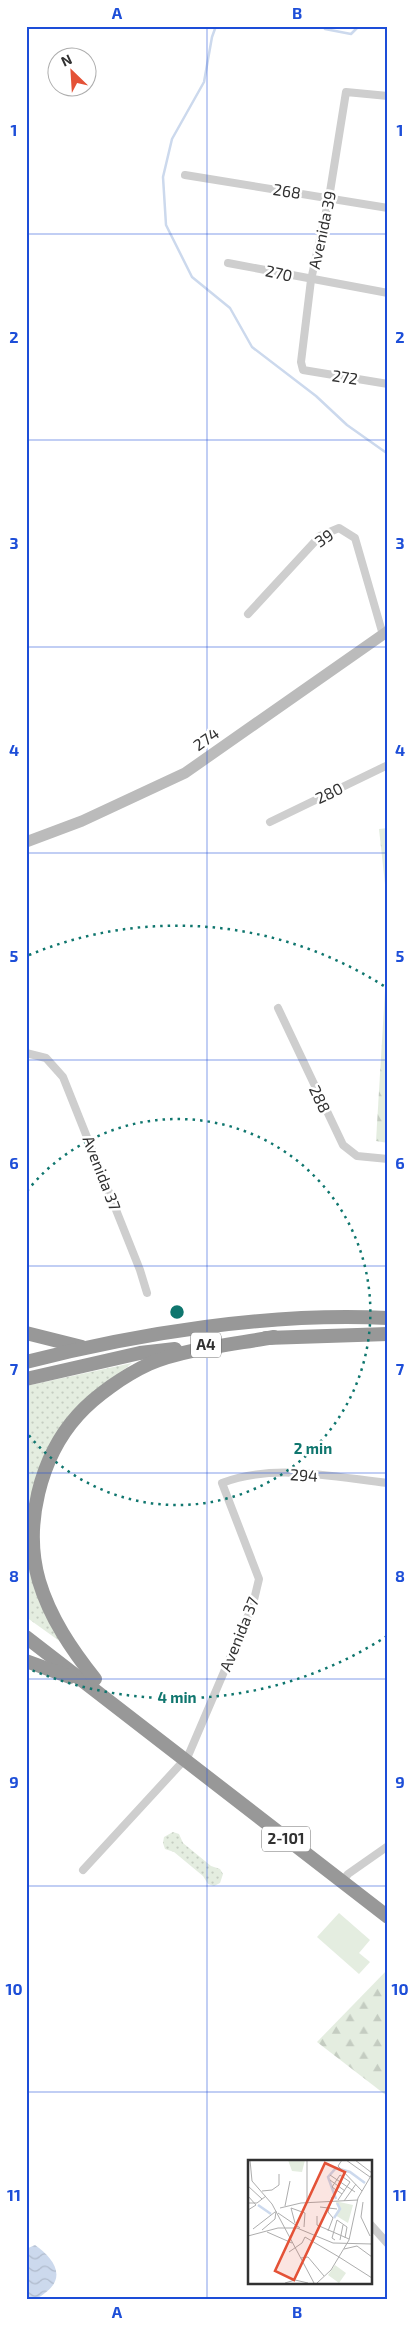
<svg xmlns="http://www.w3.org/2000/svg" width="414" height="2326" viewBox="0 0 414 2326" font-family="'Exo 2',sans-serif">
<style>
.grass{fill:url(#grass-dots)}
.forest{fill:url(#forest-firs)}
.park{fill:#e4ede0}
.water{fill:url(#water-waves)}
.lines{fill:none;stroke-linecap:round;stroke-linejoin:round}
.stream{stroke:#ccd9ed;stroke-width:2.5}
.street{stroke:#cecece;stroke-width:8}
.secondary{stroke:#bbb;stroke-width:11}
.highway{stroke:#989898;stroke-width:14}
.grid{fill:none;stroke:#1d4ed8;stroke-width:1;stroke-opacity:0.55}
.ring{fill:none;stroke:#0f766e;stroke-width:2.5;stroke-dasharray:2.5 5}
.labels{text-anchor:middle;stroke-width:5;stroke-linejoin:round;paint-order:stroke}
.shield{fill:#fff;stroke:#6f6f6f;stroke-width:1}
.shield-label{font-size:15px;font-weight:bold;fill:#313131}
.street-label{font-size:16px;fill:#313131;stroke:#fff}
.inset-river{fill:none;stroke:#ccd9ed;stroke-width:2.5}
.inset-road{fill:none;stroke:#adadad;stroke-width:1}
.view{fill:#e45237;fill-opacity:0.15;stroke:#e45237;stroke-width:2.5}
.inset-edge{fill:none;stroke:#313131;stroke-width:2.5}
.centre{fill:#0f766e;stroke:#fff;stroke-width:2.5}
.ring-label{font-size:15px;text-anchor:middle;font-weight:bold;fill:#0f766e;stroke:#fff;stroke-width:5;stroke-linejoin:round;paint-order:stroke}
.neatline{fill:none;stroke:#1d4ed8;stroke-width:2}
.grid-label{font-size:16px;text-anchor:middle;font-weight:bold;fill:#1d4ed8}
</style>
<defs>
<pattern id="grass-dots" width="8" height="8" patternUnits="userSpaceOnUse" patternTransform="scale(1.25)"><rect width="8" height="8" fill="#e4ede0"/><path d="M2 2h.1M6 6h.1" fill="none" stroke="#c4ccc1" stroke-width="1.8" stroke-linecap="round"/></pattern>
<pattern id="forest-firs" width="22" height="20" patternUnits="userSpaceOnUse" patternTransform="scale(1.25)"><rect width="22" height="20" fill="#e4ede0"/><path d="M5 1l3.5 6h-7zM16 11l3.5 6h-7z" fill="#c4ccc1"/></pattern>
<pattern id="water-waves" width="16" height="10" patternUnits="userSpaceOnUse" patternTransform="scale(1.25)"><rect width="16" height="10" fill="#ccd9ed"/><path d="M0 5q4-4 8 0t8 0" fill="none" stroke="#b0bbcc"/></pattern>
</defs>
<rect width="100%" height="100%" fill="#fff"/>
<g class="grass">
<path d="M 132,1363 L 92,1395 L 69,1418 L 28,1531 L 65,1645 L 26,1617 L 26,1386 Z"/>
<path d="M 173,1832 L 179,1834 L 183,1843 L 211,1866 L 220,1869 L 223,1874 L 220,1883 L 214,1886 L 208,1884 L 203,1876 L 174,1852 L 165,1849 L 163,1843 L 164,1837 Z"/>
</g>
<g class="forest">
<path d="M 388,828 L 388,912 L 379,829 Z"/>
<path d="M 388,941 L 388,1143 L 376,1141 Z"/>
<path d="M 388,1969 L 388,2096 L 387,2096 L 317,2042 Z"/>
</g>
<path class="park" d="M 339,1913 L 370,1940 L 359,1953 L 370,1962 L 359,1974 L 317,1937 Z"/>
<path class="water" d="M 35,2245 C 52,2257 68,2276 45,2293 C 39,2298 34,2300 26,2300 L 26,2249 Z"/>
<g class="lines">
<g class="stream">
<path d="M 216,26 L 212,37 L 204,82 L 172,139 L 163,177 L 166,225 L 192,277 L 230,308 L 252,347 L 316,396 L 347,425 L 388,454"/>
<path d="M 324,26 L 325,29 L 351,34 L 359,26"/>
</g>
<g class="street">
<path d="M 388,96 L 346,92 L 329,198 L 311,280 L 301,362 L 303,370 L 388,384"/>
<path d="M 185,175 L 388,208"/>
<path d="M 228,263 L 388,293"/>
<path d="M 248,614 L 320,536 L 339,528 L 355,538 L 383,635"/>
<path d="M 270,822 L 388,765"/>
<path d="M 278,1008 L 343,1145 L 357,1156 L 388,1159"/>
<path d="M 26,1053 L 46,1058 L 63,1077 L 140,1270 L 147,1293"/>
<path d="M 83,1870 L 188,1756 L 253,1604 L 259,1579 L 222,1483 C 274,1463 334,1477 388,1483"/>
<path d="M 342,1882 L 348,1874 L 388,1846"/>
<path d="M 370,2224 L 388,2244"/>
</g>
<path class="secondary" d="M 26,842 L 82,821 L 185,773 L 388,631"/>
<g class="highway">
<path d="M 26,1333 L 82,1347"/>
<path d="M 266,1338 L 388,1334"/>
<path d="M 26,1362 C 139,1333 271,1312 388,1318"/>
<path d="M 26,1379 L 140,1353 L 175,1349"/>
<path d="M 26,1637 L 388,1917"/>
<path d="M 26,1661 L 70,1677"/>
<path d="M 95,1679 C 72,1650 50,1618 39,1581 C 23,1526 40,1457 78,1415 C 95,1396 125,1375 149,1364 C 183,1349 236,1344 274,1337"/>
</g>
</g>
<path class="grid" d="M 207,26 L 207,2300M 26,234 L 388,234M 26,440 L 388,440M 26,647 L 388,647M 26,853 L 388,853M 26,1060 L 388,1060M 26,1266 L 388,1266M 26,1473 L 388,1473M 26,1679 L 388,1679M 26,1886 L 388,1886M 26,2092 L 388,2092"/>
<g class="ring">
<path d="M27 1191A193 193 0 1 1 27 1433"/>
<path d="M387 1636A386 386 0 0 1 29 1669M29 955A386 386 0 0 1 387 988"/>
</g>
<g class="labels">
<g class="shield">
<rect x="191" y="1332.5" width="30" height="25" rx="4"/>
<rect x="262" y="1826.5" width="48" height="25" rx="4"/>
</g>
<g class="shield-label">
<text x="206" y="1350">A4</text>
<text x="286" y="1844">2-101</text>
</g>
<g class="street-label">
<text transform="translate(287 191) rotate(9)" y="6">268</text>
<text transform="translate(322 230) rotate(-78)" y="6">Avenida 39</text>
<text transform="translate(279 273) rotate(12)" y="6">270</text>
<text transform="translate(345 377) rotate(9)" y="6">272</text>
<text transform="translate(324 538) rotate(-34)" y="6">39</text>
<text transform="translate(206 739) rotate(-35)" y="6">274</text>
<text transform="translate(329 793) rotate(-26)" y="6">280</text>
<text transform="translate(320 1099) rotate(65)" y="6">288</text>
<text transform="translate(102 1173) rotate(69)" y="6">Avenida 37</text>
<text transform="translate(304 1475) rotate(3)" y="6">294</text>
<text transform="translate(239 1634) rotate(-68)" y="6">Avenida 37</text>
</g>
</g>
<g transform="translate(248 2160)">
<rect width="124" height="124" fill="#fff"/>
<path d="M 40,0 L 57,0 L 54,12 L 44,11 Z" fill="#e4ede0"/>
<path d="M 87,41 L 105,45 L 100,63 L 87,55 L 91,47 Z" fill="#e4ede0"/>
<path d="M 87,105 L 98,113 L 91,123 L 80,115 Z" fill="#e4ede0"/>
<path class="inset-river" d="M 88,39 L 80,17 L 88,8 L 102,12 L 117,23M 10,45 L 23,54M 86,58 L 92,49 L 89,43"/>
<path class="inset-road" d="M 2,0 L 4,21 L 24,44M 94,0 L 90,6 L 114,31M 98,0 L 122,17M 107,0 L 124,13M 82,15 L 107,32M 82,20 L 97,31M 0,26 L 14,39M 14,31 L 24,30 L 31,25 L 31,14M 0,36 L 8,45 L 0,50M 90,40 L 102,22 L 92,15 L 84,27 L 94,34M 96,41 L 108,24M 115,42 L 113,57 L 122,76M 0,43 L 9,43 L 18,36M 59,43 L 59,0M 24,44 L 66,123M 37,46 L 42,21M 72,47 L 89,49M 32,48 L 53,43 L 110,40M 43,48 L 57,53 L 56,67M 43,48 L 47,63M 30,53 L 52,68M 69,56 L 69,65 L 101,79M 5,69 L 27,52M 14,70 L 27,59 L 28,51M 80,71 L 85,58 L 80,52 L 84,37M 19,72 L 44,83M 0,76 L 30,68 L 49,68 L 85,83 L 124,84M 87,80 L 84,78 L 89,60 L 99,67 L 97,78M 92,80 L 95,65M 96,89 L 109,86 L 124,97M 41,92 L 54,83 L 57,77 L 91,97M 91,97 L 124,118M 53,98 L 60,97 L 76,116M 37,123 L 47,120 L 60,123M 69,123 L 83,110 L 101,80 L 110,38 L 124,14"/>
<path class="view" d="M 77,3 L 97,12 L 46,120 L 27,111 Z"/>
<rect width="124" height="124" class="inset-edge"/>
</g>
<circle cx="177" cy="1312" r="8" class="centre"/>
<g class="ring-label">
<text x="313" y="1454">2 min</text>
<text x="177" y="1703">4 min</text>
</g>
<rect width="414" height="2326" fill="none" stroke="#ffffff" stroke-width="55"/>
<g transform="translate(72 72) rotate(335)"><circle r="24" fill="#ffffff" stroke="#adadad"/>
<path d="M0-4L9 19L0 12L-9 19Z" fill="#e45237"/>
<text y="-8" font-size="14" font-weight="bold" text-anchor="middle" fill="#313131">N</text>
</g>
<rect x="28" y="28" width="358" height="2270" class="neatline"/>
<g class="grid-label">
<text x="117" y="19">A</text>
<text x="297" y="19">B</text>
<text x="14" y="136">1</text>
<text x="400" y="136">1</text>
<text x="14" y="343">2</text>
<text x="400" y="343">2</text>
<text x="14" y="549">3</text>
<text x="400" y="549">3</text>
<text x="14" y="756">4</text>
<text x="400" y="756">4</text>
<text x="14" y="962">5</text>
<text x="400" y="962">5</text>
<text x="14" y="1169">6</text>
<text x="400" y="1169">6</text>
<text x="14" y="1375">7</text>
<text x="400" y="1375">7</text>
<text x="14" y="1582">8</text>
<text x="400" y="1582">8</text>
<text x="14" y="1788">9</text>
<text x="400" y="1788">9</text>
<text x="14" y="1995">10</text>
<text x="400" y="1995">10</text>
<text x="14" y="2201">11</text>
<text x="400" y="2201">11</text>
<text x="117" y="2318">A</text>
<text x="297" y="2318">B</text>
</g>
</svg>
